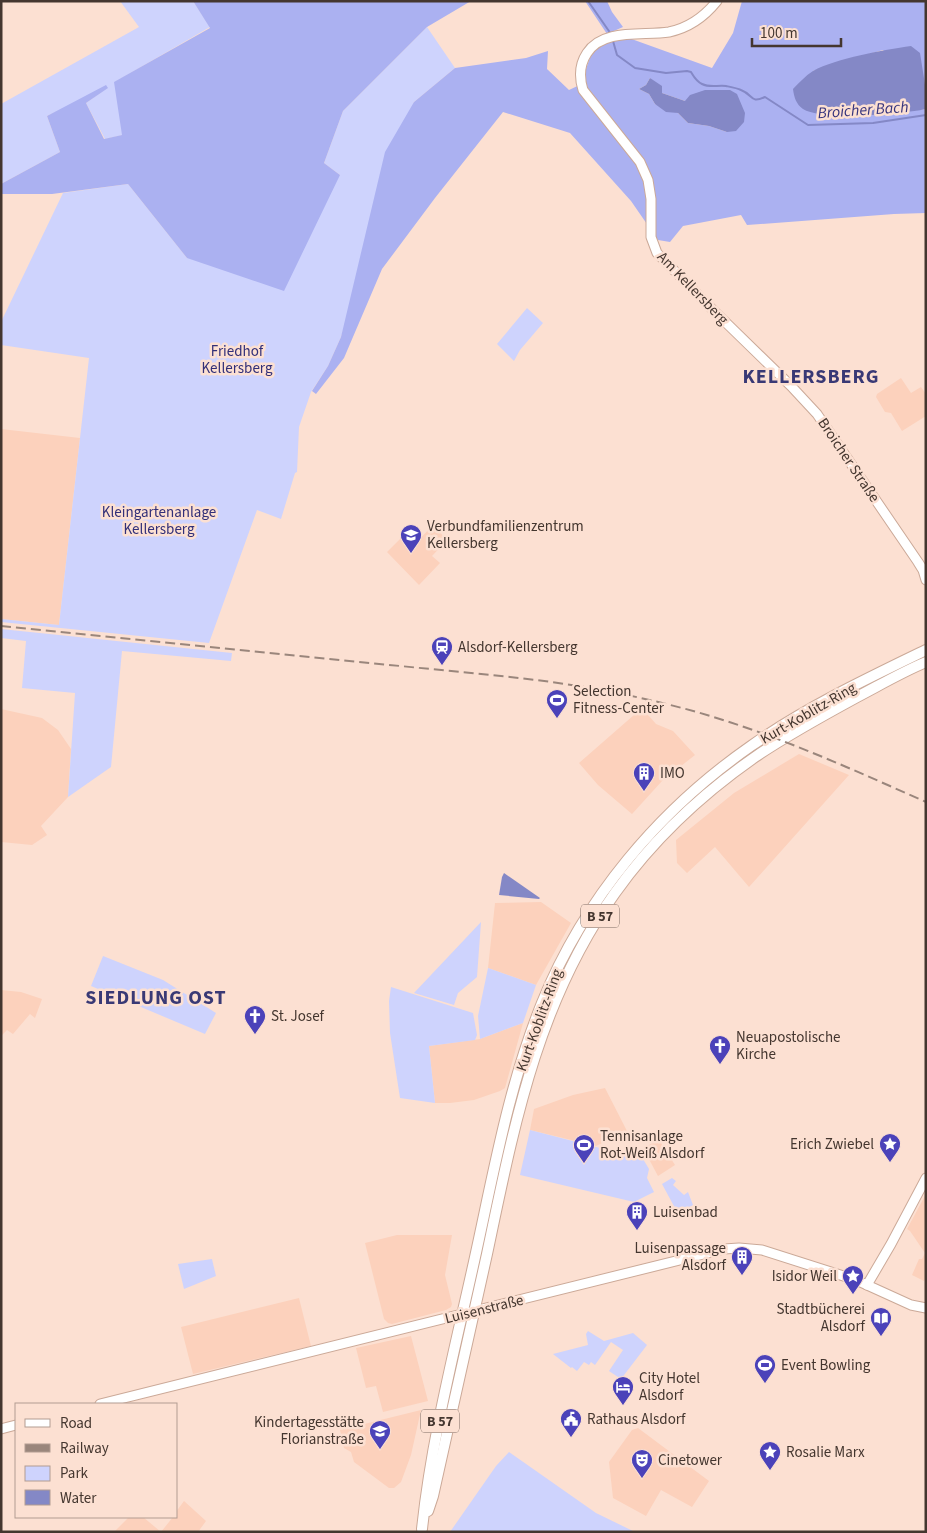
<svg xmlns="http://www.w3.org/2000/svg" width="927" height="1533" viewBox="0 0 927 1533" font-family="'Source Sans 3',sans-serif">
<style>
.built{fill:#fcd1bc}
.green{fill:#ced3fd}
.forest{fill:#abb1f1;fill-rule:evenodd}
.water{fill:#8488c6}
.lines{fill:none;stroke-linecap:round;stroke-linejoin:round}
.stream{stroke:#8488c6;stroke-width:2}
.tertiary-casing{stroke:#cba998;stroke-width:11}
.secondary-casing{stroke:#cba998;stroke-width:11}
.primary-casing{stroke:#cba998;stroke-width:12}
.tertiary{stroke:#fff;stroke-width:9}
.secondary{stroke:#fff;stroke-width:9}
.primary{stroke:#fff;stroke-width:10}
.rail{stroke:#9a867c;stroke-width:2;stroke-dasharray:10 5;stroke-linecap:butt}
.labels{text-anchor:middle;stroke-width:5;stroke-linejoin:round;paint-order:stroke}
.shield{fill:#fce0d2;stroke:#7b6960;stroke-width:1}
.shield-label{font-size:14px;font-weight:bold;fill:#44362f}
.street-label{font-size:15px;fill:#44362f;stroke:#fce0d2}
.park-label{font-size:15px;fill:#322f78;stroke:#fce0d2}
.poi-label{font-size:15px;fill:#44362f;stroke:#fce0d2;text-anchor:start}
.water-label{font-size:16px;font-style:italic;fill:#36347d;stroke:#fce0d2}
.district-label{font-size:20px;font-weight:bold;letter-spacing:1px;fill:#393975;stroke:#fce0d2}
</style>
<rect width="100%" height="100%" fill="#fce0d2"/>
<g class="built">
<path d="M 901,378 L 911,393 L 921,387 L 926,394 L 926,416 L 902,431 L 891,413 L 885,412 L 876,397 L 877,394 Z"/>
<path d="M 1,429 L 80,438 L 59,625 L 1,619 Z"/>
<path d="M 433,525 L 447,540 L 432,556 L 440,563 L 419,585 L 387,552 L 402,537 L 413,546 Z"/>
<path d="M 642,708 L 656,724 L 673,731 L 695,755 L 662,781 L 632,814 L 598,785 L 579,763 Z"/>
<path d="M 1,709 L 42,718 L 58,730 L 71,749 L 68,797 L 41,826 L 47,835 L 32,845 L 1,842 Z"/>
<path d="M 799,754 L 849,775 L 749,887 L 715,847 L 687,873 L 677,863 L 676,840 L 734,793 Z"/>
<path d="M 541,902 L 571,923 L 536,985 L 488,968 L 495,903 Z"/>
<path d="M 1,990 L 21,992 L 42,999 L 35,1018 L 30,1014 L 13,1034 L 7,1030 L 1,1036 Z"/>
<path d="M 523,1023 L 505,1088 L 500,1091 L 474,1100 L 450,1103 L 435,1103 L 429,1046 L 480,1039 Z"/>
<path d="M 605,1088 L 627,1131 L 596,1146 L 530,1130 L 534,1109 L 573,1095 Z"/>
<path d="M 659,1140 L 675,1165 L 658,1176 L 643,1148 Z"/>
<path d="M 926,1194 L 926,1278 L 924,1281 L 912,1275 L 919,1259 L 922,1259 L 925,1253 L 910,1231 L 907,1229 Z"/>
<path d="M 397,1235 L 452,1235 L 445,1275 L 452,1304 L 451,1307 L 446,1310 L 392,1324 L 388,1323 L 384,1319 L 365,1243 Z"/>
<path d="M 299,1298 L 311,1346 L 193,1374 L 181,1327 Z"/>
<path d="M 411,1336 L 428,1401 L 383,1412 L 376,1386 L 366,1388 L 356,1348 Z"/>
<path d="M 421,1410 L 411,1455 L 401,1482 L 394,1488 L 389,1488 L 354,1462 L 351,1452 L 344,1448 L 340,1430 Z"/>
<path d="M 638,1428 L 709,1481 L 692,1507 L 661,1490 L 646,1516 L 613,1498 L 609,1462 L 632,1430 Z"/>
<path d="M 184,1501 L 206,1521 L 198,1532 L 161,1532 L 173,1517 L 176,1517 L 176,1512 Z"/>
<path d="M 129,1517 L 143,1517 L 161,1532 L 114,1532 Z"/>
</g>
<g class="green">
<path d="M 120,1 L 193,1 L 210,27 L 115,82 L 123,135 L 105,139 L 86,103 L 107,88 L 47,116 L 60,152 L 1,184 L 1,104 L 139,27 Z"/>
<path d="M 427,27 L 455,68 L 414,102 L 341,337 L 328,366 L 311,392 L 299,427 L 297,472 L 295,473 L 281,519 L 257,510 L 209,643 L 1,622 L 1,619 L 59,625 L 89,358 L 1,345 L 1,322 L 63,193 L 128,184 L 187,258 L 340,175 L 324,163 L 343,111 Z"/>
<path d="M 527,308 L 543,323 L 520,350 L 514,361 L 497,344 Z"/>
<path d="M 1,629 L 232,653 L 231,661 L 122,651 L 111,767 L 68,797 L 75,693 L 22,688 L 26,641 L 1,638 Z"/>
<path d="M 481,922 L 477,977 L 458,993 L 454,1005 L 414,993 Z"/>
<path d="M 103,956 L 163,980 L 216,1013 L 205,1034 L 91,986 Z"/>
<path d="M 488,968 L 536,985 L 523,1023 L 480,1039 L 478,1016 Z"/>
<path d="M 391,987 L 473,1013 L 477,1035 L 475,1040 L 429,1046 L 435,1103 L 400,1098 L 390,1033 L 389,1001 Z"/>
<path d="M 530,1130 L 643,1159 L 649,1169 L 647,1178 L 654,1192 L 634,1202 L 520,1175 Z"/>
<path d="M 672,1178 L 676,1181 L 673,1185 L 684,1195 L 688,1192 L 693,1205 L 685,1210 L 675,1208 L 662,1184 Z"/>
<path d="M 212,1259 L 216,1276 L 184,1289 L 178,1264 Z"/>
<path d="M 588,1331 L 604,1341 L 633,1333 L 647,1345 L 621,1379 L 609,1371 L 623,1350 L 611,1342 L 595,1365 L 591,1362 L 589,1365 L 584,1362 L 577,1371 L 572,1367 L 571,1368 L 553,1354 L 588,1345 L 586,1334 Z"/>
<path d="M 509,1452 L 596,1513 L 635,1532 L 450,1532 L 496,1466 Z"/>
</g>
<g class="forest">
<path d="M 193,1 L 471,1 L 427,27 L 343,111 L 324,163 L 340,175 L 284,291 L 187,258 L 128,184 L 52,194 L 1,194 L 1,184 L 60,152 L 47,116 L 106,85 L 108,88 L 86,103 L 104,139 L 122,135 L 114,82 L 210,28 Z"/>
<path d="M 585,1 L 607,1 L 612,12 L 623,27 L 607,34 Z"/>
<path d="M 742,1 L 926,1 L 926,91 L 925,89 L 909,102 L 900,99 L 899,90 L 910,85 L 919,91 L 883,50 L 834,64 L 813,71 L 822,114 L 874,115 L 926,109 L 926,213 L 894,214 L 747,225 L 741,215 L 683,226 L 670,242 L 658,240 L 631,201 L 570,133 L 503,112 L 435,198 L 382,269 L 344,358 L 316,394 L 312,391 L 328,366 L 341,337 L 385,152 L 414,102 L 455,68 L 526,58 L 548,51 L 547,69 L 569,90 L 586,82 L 586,69 L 592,52 L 605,42 L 626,37 L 712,68 L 733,33 ZM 650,78 L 662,93 L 685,101 L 727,132 L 709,126 L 688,123 L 678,113 L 655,104 L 649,94 L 639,89 L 646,85 Z"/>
</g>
<g class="water">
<path d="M 911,46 L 920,53 L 926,91 L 926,109 C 903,114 821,121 803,109 C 796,104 794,97 793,89 C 799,83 805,76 813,71 C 837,58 883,50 911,46 Z"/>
<path d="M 650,78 L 662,86 L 662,93 L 685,101 L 690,95 L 705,90 L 730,90 L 737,94 L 745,113 L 744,122 L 736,131 L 727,132 L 709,126 L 688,123 L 678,113 L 666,112 L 655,104 L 649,94 L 639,89 L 646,85 Z"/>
<path d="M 504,873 L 540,898 L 539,899 L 499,895 L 502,877 Z"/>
</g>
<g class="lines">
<g class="stream">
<path d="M 588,1 L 611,34"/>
<path d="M 613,41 L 617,55 L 635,68 L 666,73 L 687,71 L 691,72 C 694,77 696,81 702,84 C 710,88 717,85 726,86 C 731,87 737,88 741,90 C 754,95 750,104 765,97 L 808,125 L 873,123 L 926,115"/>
</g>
<g class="tertiary-casing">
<path id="tertiary" d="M 867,1285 L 891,1244 L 926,1178"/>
</g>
<g class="secondary-casing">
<g id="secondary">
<path d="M 717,1 C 705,16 688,28 669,32 C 643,36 603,28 587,53 C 579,65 579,77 583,90 L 640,162 L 648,180 L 651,199 L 651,237 L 657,253 L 713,310 L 791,386 L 817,414 L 918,562 L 923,570 L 926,580"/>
<path d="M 100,1404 L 724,1249 L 739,1248 L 762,1250 L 856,1280 L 911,1305 L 926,1308"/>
<path d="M 1,1429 L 16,1425"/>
</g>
</g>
<g class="primary-casing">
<g id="primary">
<path d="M 428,1511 L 433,1496 C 451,1415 469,1335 487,1254 C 514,1126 537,1002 615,893 C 652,841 702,794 755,757 C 787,735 822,716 857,697 C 880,685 902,672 926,662"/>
<path d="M 422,1529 C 432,1434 457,1341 477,1248 C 495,1165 510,1082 542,1003 C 584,899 659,810 751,746 C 805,708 866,679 926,650"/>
</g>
</g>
<use href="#tertiary" class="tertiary"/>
<use href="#secondary" class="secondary"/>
<use href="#primary" class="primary"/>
<path class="rail" d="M 1,626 L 510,677 C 568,683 625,693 682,708 C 766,730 847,767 926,802"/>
</g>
<defs>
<g id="school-pin" transform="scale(1.125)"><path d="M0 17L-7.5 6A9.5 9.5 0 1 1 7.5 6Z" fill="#4b42b9" stroke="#fce0d2"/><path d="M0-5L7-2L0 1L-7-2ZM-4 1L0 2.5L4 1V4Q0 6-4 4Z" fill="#fff"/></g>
<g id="station-pin" transform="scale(1.125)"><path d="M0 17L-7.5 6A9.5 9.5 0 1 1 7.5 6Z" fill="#4b42b9" stroke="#fce0d2"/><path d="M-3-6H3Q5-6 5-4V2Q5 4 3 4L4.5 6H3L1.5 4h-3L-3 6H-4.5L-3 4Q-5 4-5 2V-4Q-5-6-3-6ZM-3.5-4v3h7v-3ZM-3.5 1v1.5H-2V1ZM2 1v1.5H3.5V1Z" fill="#fff"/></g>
<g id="stadium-pin" transform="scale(1.125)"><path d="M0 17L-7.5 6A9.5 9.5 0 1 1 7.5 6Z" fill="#4b42b9" stroke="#fce0d2"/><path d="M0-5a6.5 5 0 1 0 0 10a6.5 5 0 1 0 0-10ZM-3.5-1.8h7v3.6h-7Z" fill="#fff"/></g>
<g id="building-pin" transform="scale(1.125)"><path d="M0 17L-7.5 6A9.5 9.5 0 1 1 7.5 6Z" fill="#4b42b9" stroke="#fce0d2"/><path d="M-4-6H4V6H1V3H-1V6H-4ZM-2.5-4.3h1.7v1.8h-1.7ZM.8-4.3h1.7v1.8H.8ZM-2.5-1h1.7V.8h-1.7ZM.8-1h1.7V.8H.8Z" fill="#fff"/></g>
<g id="church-pin" transform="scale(1.125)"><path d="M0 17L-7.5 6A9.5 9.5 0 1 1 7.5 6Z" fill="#4b42b9" stroke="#fce0d2"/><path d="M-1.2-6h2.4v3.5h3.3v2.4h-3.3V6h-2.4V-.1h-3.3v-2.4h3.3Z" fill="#fff"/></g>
<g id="sight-pin" transform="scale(1.125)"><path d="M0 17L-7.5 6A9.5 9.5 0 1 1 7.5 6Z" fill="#4b42b9" stroke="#fce0d2"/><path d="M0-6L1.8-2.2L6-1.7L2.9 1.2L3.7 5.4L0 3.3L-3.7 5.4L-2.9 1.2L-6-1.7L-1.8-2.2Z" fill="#fff"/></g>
<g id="library-pin" transform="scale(1.125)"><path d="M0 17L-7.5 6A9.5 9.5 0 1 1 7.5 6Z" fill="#4b42b9" stroke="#fce0d2"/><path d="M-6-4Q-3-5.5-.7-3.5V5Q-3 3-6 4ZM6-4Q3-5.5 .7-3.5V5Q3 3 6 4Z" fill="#fff"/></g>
<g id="hotel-pin" transform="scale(1.125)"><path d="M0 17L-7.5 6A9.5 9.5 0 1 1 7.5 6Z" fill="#4b42b9" stroke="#fce0d2"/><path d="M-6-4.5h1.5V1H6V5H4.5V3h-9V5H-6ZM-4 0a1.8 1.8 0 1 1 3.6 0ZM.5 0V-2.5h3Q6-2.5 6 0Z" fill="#fff"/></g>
<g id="civic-pin" transform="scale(1.125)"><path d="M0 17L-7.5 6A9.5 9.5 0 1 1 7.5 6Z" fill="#4b42b9" stroke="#fce0d2"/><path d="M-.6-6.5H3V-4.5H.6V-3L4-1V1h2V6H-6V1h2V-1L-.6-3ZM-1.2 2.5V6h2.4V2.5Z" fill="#fff"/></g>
<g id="theatre-pin" transform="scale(1.125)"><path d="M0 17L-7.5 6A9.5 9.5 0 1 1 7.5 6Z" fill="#4b42b9" stroke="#fce0d2"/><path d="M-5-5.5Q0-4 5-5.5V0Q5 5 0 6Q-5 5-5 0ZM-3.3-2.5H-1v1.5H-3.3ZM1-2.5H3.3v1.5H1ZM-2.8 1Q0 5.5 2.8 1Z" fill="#fff"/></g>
</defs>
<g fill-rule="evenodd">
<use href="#school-pin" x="411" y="535"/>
<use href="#station-pin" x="442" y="647"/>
<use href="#stadium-pin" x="557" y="700"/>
<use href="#building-pin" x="644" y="773"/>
<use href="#church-pin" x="255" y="1016"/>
<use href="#church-pin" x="720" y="1046"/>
<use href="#sight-pin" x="890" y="1144"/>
<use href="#stadium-pin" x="584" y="1145"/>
<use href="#building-pin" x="637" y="1212"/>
<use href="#building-pin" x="742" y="1257"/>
<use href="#sight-pin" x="853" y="1276"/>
<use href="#library-pin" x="881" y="1318"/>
<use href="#stadium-pin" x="765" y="1365"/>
<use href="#hotel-pin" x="623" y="1387"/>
<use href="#civic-pin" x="571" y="1419"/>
<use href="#school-pin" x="380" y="1431"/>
<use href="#sight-pin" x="770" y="1452"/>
<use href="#theatre-pin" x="642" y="1460"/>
</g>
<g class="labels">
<g class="shield">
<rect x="581" y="904.5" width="38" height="23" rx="4"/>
<rect x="421" y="1409.5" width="38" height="23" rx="4"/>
</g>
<g class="shield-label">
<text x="600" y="921">B 57</text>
<text x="440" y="1426">B 57</text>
</g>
<g class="street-label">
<text transform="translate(693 288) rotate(46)" y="5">Am Kellersberg</text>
<text transform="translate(849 460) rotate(56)" y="5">Broicher Straße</text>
<text transform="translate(808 713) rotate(-30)" y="5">Kurt-Koblitz-Ring</text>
<text transform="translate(539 1020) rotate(-70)" y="5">Kurt-Koblitz-Ring</text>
<text transform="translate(484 1309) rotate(-14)" y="5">Luisenstraße</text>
</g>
<g class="park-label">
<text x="237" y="356">Friedhof<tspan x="237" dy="17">Kellersberg</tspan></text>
<text x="159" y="517">Kleingartenanlage<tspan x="159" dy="17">Kellersberg</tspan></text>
</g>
<g class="poi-label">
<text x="427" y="531">Verbundfamilienzentrum<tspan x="427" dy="17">Kellersberg</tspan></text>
<text x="458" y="652">Alsdorf-Kellersberg</text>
<text x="573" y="696">Selection<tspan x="573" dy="17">Fitness-Center</tspan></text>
<text x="660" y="778">IMO</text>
<text x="271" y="1021">St. Josef</text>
<text x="736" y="1042">Neuapostolische<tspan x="736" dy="17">Kirche</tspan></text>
<text x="600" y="1141">Tennisanlage<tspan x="600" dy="17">Rot-Weiß Alsdorf</tspan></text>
<text x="874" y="1149" text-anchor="end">Erich Zwiebel</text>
<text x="653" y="1217">Luisenbad</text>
<text x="726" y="1253" text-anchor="end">Luisenpassage<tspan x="726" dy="17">Alsdorf</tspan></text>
<text x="837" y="1281" text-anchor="end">Isidor Weil</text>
<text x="865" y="1314" text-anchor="end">Stadtbücherei<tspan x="865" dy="17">Alsdorf</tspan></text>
<text x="781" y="1370">Event Bowling</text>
<text x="639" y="1383">City Hotel<tspan x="639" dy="17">Alsdorf</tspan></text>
<text x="587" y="1424">Rathaus Alsdorf</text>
<text x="364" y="1427" text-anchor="end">Kindertagesstätte<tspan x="364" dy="17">Florianstraße</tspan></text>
<text x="786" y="1457">Rosalie Marx</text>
<text x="658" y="1465">Cinetower</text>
</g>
<g class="water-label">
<text transform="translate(863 109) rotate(-4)" y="6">Broicher Bach</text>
</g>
<g class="district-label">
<text x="811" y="383">KELLERSBERG</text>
<text x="156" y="1004">SIEDLUNG OST</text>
</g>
</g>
<rect width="927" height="1533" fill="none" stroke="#44362f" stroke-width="5"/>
<rect x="15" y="1403" width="162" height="115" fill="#fce0d2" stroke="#b29c91"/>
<rect x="25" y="1419" width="25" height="8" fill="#ffffff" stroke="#b29c91"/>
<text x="60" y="1428" font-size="15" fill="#44362f">Road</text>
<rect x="25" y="1444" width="25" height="8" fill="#9a867c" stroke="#b29c91"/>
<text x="60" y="1453" font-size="15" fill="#44362f">Railway</text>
<rect x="25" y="1466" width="25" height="15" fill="#ced3fd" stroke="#b29c91"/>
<text x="60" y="1478" font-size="15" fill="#44362f">Park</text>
<rect x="25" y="1490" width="25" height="15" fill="#8488c6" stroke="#b29c91"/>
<text x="60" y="1503" font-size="15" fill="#44362f">Water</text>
<path d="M752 38v8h89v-8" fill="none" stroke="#44362f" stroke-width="2.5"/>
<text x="760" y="38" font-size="15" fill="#44362f" stroke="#fce0d2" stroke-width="4" paint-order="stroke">100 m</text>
</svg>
